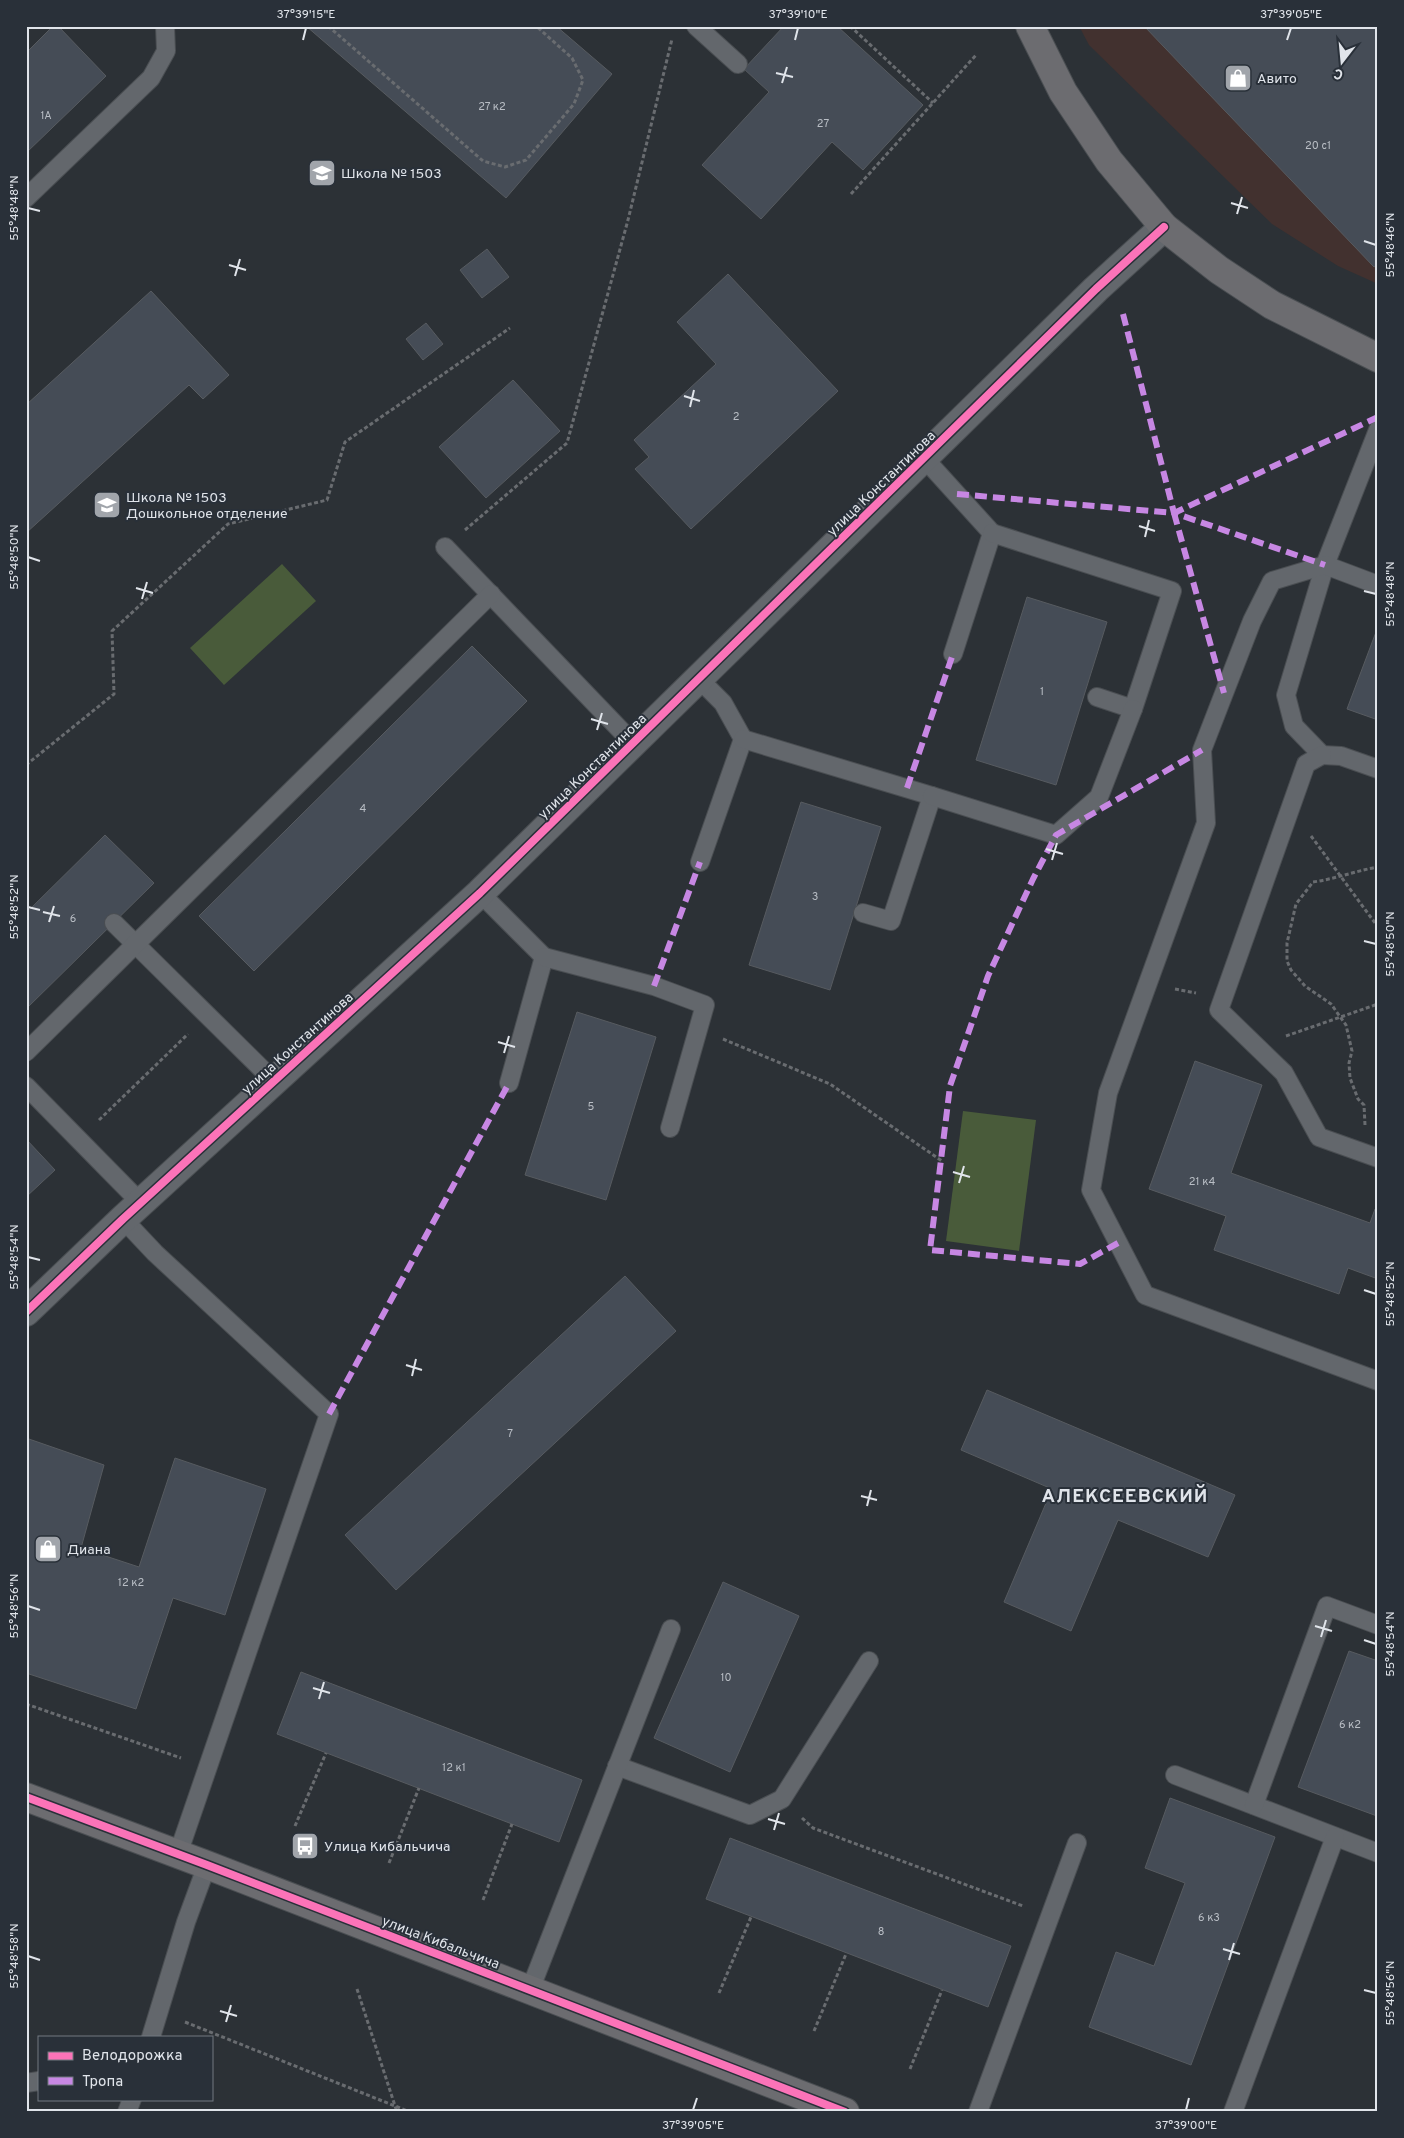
<svg xmlns="http://www.w3.org/2000/svg" width="1404" height="2138" viewBox="0 0 1404 2138" font-family="Overpass,sans-serif">
<style>
.industrial{fill:#42312f}
.green{fill:#495b3a}
.building{fill:#454c56;stroke:#575b60}
.lines{fill:none;stroke-linecap:round;stroke-linejoin:round}
.lane-casing{stroke:#4a4e52;stroke-width:20}
.street-casing{stroke:#4a4e52;stroke-width:30}
.secondary-casing{stroke:#4a4e52;stroke-width:30}
.path{stroke:#696c70;stroke-width:3;stroke-dasharray:4 2.5;stroke-linecap:butt}
.lane{stroke:#63676c;stroke-width:18}
.street{stroke:#63676c;stroke-width:28}
.secondary{stroke:#6c6c70;stroke-width:28}
.quiet{stroke:#c787e3;stroke-width:6;stroke-dasharray:12 6;stroke-linecap:butt}
.cycleway-casing{stroke:#293039;stroke-width:11}
.cycleway{stroke:#fb73b8;stroke-width:8}
.ticks{fill:none;stroke:#e0e4ea;stroke-width:2}
.labels{text-anchor:middle;stroke-width:4;stroke-linejoin:round;paint-order:stroke}
.number-label{font-size:11px;fill:#b9bec5}
.poi-label{font-size:14px;fill:#e0e4ea;stroke:#293039;text-anchor:start}
.street-label{font-size:14px;fill:#e0e4ea;stroke:#293039}
.district-label{font-size:19px;font-weight:bold;letter-spacing:1px;fill:#e0e4ea;stroke:#293039}
.neatline{fill:none;stroke:#e0e4ea;stroke-width:2}
.ticks-label{font-size:12px;text-anchor:middle;fill:#e0e4ea}
</style>
<rect width="100%" height="100%" fill="#2c3136"/>
<path class="industrial" d="M 1079,26 L 1378,26 L 1378,284 L 1338,266 L 1272,224 L 1089,45 Z"/>
<g class="green">
<path d="M 282,564 L 316,601 L 224,685 L 190,648 Z"/>
<path d="M 963,1111 L 1036,1120 L 1019,1251 L 946,1241 Z"/>
</g>
<g class="building">
<path d="M 53,26 L 58,26 L 106,76 L 26,153 L 26,53 Z"/>
<path d="M 306,26 L 556,26 L 612,74 L 506,198 Z"/>
<path d="M 784,26 L 837,26 L 923,105 L 863,170 L 832,142 L 761,219 L 702,165 L 769,92 L 744,69 Z"/>
<path d="M 1144,26 L 1378,26 L 1378,264 L 1374,267 Z"/>
<path d="M 487,249 L 509,277 L 482,298 L 460,270 Z"/>
<path d="M 728,274 L 838,391 L 691,529 L 635,469 L 649,457 L 634,440 L 716,364 L 677,322 Z"/>
<path d="M 151,291 L 229,375 L 203,399 L 189,385 L 26,533 L 26,405 Z"/>
<path d="M 426,323 L 443,344 L 423,360 L 406,339 Z"/>
<path d="M 513,380 L 560,431 L 486,498 L 439,447 Z"/>
<path d="M 1027,597 L 1107,622 L 1056,785 L 976,760 Z"/>
<path d="M 1376,632 L 1378,632 L 1378,720 L 1347,709 Z"/>
<path d="M 472,646 L 527,701 L 254,971 L 199,916 Z"/>
<path d="M 801,802 L 881,827 L 830,990 L 749,965 Z"/>
<path d="M 105,835 L 154,883 L 26,1009 L 26,913 Z"/>
<path d="M 577,1012 L 656,1037 L 606,1200 L 525,1175 Z"/>
<path d="M 1195,1061 L 1262,1085 L 1231,1173 L 1370,1223 L 1375,1209 L 1378,1210 L 1378,1279 L 1348,1268 L 1339,1294 L 1214,1250 L 1226,1216 L 1149,1189 Z"/>
<path d="M 26,1139 L 55,1170 L 26,1197 Z"/>
<path d="M 625,1276 L 676,1331 L 396,1590 L 345,1535 Z"/>
<path d="M 987,1390 L 1235,1495 L 1208,1557 L 1118,1520 L 1071,1631 L 1004,1602 L 1052,1489 L 961,1450 Z"/>
<path d="M 26,1438 L 104,1465 L 81,1548 L 139,1567 L 175,1458 L 266,1489 L 225,1615 L 173,1598 L 136,1709 L 26,1673 Z"/>
<path d="M 723,1582 L 799,1616 L 730,1772 L 654,1738 Z"/>
<path d="M 1349,1651 L 1378,1661 L 1377,1816 L 1298,1787 Z"/>
<path d="M 301,1672 L 582,1780 L 559,1842 L 277,1734 Z"/>
<path d="M 1170,1798 L 1275,1837 L 1191,2065 L 1089,2027 L 1116,1952 L 1154,1966 L 1185,1883 L 1145,1868 Z"/>
<path d="M 730,1838 L 1011,1946 L 988,2007 L 706,1899 Z"/>
</g>
<g class="lines">
<g class="lane-casing">
<g id="lane">
<path d="M 696,26 L 738,64"/>
<path d="M 26,198 L 151,78 L 166,51 L 165,26"/>
<path d="M 1378,430 L 1325,565 L 1286,695 L 1294,726 L 1322,755 L 1341,756 L 1378,769"/>
<path d="M 924,458 L 992,533 L 953,654"/>
<path d="M 992,533 L 1172,591 L 1133,709 L 1097,697"/>
<path d="M 445,547 L 633,743"/>
<path d="M 1378,585 L 1325,565 L 1272,581 L 1252,621 L 1202,750 L 1206,823 L 1108,1093 L 1091,1190 L 1145,1295 L 1378,1381"/>
<path d="M 699,679 L 723,703 L 743,739 L 700,862"/>
<path d="M 743,739 L 932,796 L 891,921 L 863,913"/>
<path d="M 1322,755 L 1306,764 L 1219,1010 L 1284,1073 L 1319,1137 L 1378,1158"/>
<path d="M 932,796 L 1056,835 L 1099,797 L 1133,709"/>
<path d="M 480,893 L 544,957 L 509,1083"/>
<path d="M 114,923 L 274,1081"/>
<path d="M 544,957 L 654,986 L 705,1005 L 670,1128"/>
<path d="M 26,1052 L 491,594"/>
<path d="M 26,1086 L 141,1203"/>
<path d="M 123,1219 L 155,1253 L 329,1414 L 178,1854"/>
<path d="M 617,1766 L 750,1815 L 782,1799 L 869,1661"/>
<path d="M 1175,1775 L 1378,1853"/>
<path d="M 1254,1805 L 1327,1606 L 1378,1625"/>
<path d="M 530,1990 L 671,1629"/>
<path d="M 151,2037 L 186,1922 L 207,1865"/>
<path d="M 26,2083 L 39,2081"/>
<path d="M 127,2112 L 132,2099"/>
<path d="M 978,2112 L 1077,1843"/>
<path d="M 1233,2112 L 1335,1837"/>
</g>
</g>
<g class="street-casing">
<path id="street" d="M 26,1312 L 123,1219 L 480,893 L 1096,289 L 1164,227"/>
</g>
<g class="secondary-casing">
<g id="secondary">
<path d="M 1030,26 L 1063,92 L 1109,161 L 1164,227 L 1219,270 L 1272,305 L 1378,358"/>
<path d="M 26,1797 L 207,1865 L 845,2112"/>
</g>
</g>
<g class="path">
<path d="M 328,26 L 483,161 L 505,167 L 526,160 L 574,104 L 583,80 L 572,58 L 536,26"/>
<path d="M 850,26 L 933,103"/>
<path d="M 851,194 L 976,55"/>
<path d="M 465,530 L 567,443 L 628,220 L 672,39"/>
<path d="M 26,765 L 114,694 L 112,631 L 228,524 L 327,500 L 345,442 L 510,328"/>
<path d="M 1311,836 L 1378,927"/>
<path d="M 1175,989 L 1196,993"/>
<path d="M 1286,1036 L 1378,1004"/>
<path d="M 723,1039 L 830,1084 L 942,1161"/>
<path d="M 99,1120 L 188,1034"/>
<path d="M 1365,1125 L 1364,1105 L 1358,1099 L 1350,1078 L 1349,1063 L 1352,1051 L 1346,1025 L 1331,1004 L 1305,986 L 1291,970 L 1287,961 L 1287,943 L 1296,904 L 1313,882 C 1335,879 1355,871 1378,867"/>
<path d="M 26,1704 L 181,1758"/>
<path d="M 802,1818 L 813,1828 L 1023,1906"/>
<path d="M 295,1826 L 326,1753"/>
<path d="M 389,1863 L 419,1788"/>
<path d="M 483,1900 L 512,1824"/>
<path d="M 357,1989 L 397,2112"/>
<path d="M 719,1993 L 751,1917"/>
<path d="M 185,2022 L 410,2112"/>
<path d="M 814,2031 L 846,1954"/>
<path d="M 910,2069 L 942,1990"/>
</g>
<use href="#lane" class="lane"/>
<use href="#street" class="street"/>
<use href="#secondary" class="secondary"/>
<g class="quiet">
<path d="M 1123,314 L 1174,513 L 1325,565"/>
<path d="M 957,494 L 1174,513 L 1378,417"/>
<path d="M 1174,513 L 1224,693"/>
<path d="M 907,788 L 953,654"/>
<path d="M 654,986 L 700,862"/>
<path d="M 1118,1243 L 1080,1264 L 930,1250 L 950,1086 L 988,976 L 1033,879 L 1056,835 L 1202,750"/>
<path d="M 329,1414 L 509,1083"/>
</g>
<g class="cycleway-casing">
<g id="cycleway">
<path d="M 26,1312 L 123,1219 L 480,893 L 1096,289 L 1164,227"/>
<path d="M 26,1797 L 207,1865 L 845,2112"/>
</g>
</g>
<use href="#cycleway" class="cycleway"/>
</g>
<path class="ticks" d="M 303,40 L 306,28M 795,40 L 798,28M 1287,40 L 1291,28M 776,73 L 793,77M 782,83 L 787,67M 1231,203 L 1248,208M 28,208 L 40,211M 1237,214 L 1242,197M 1364,241 L 1376,245M 229,265 L 246,270M 235,276 L 240,259M 684,396 L 700,401M 690,407 L 694,390M 1139,526 L 1155,531M 1145,537 L 1149,520M 28,557 L 40,561M 136,588 L 153,593M 1364,591 L 1376,594M 142,599 L 147,582M 591,719 L 608,724M 597,730 L 602,713M 1046,849 L 1063,854M 1052,860 L 1057,843M 28,907 L 40,910M 43,912 L 60,916M 49,922 L 54,906M 1364,941 L 1376,944M 498,1042 L 515,1047M 504,1053 L 509,1036M 953,1172 L 970,1177M 959,1183 L 964,1166M 28,1257 L 40,1260M 1364,1290 L 1376,1294M 406,1365 L 422,1370M 412,1376 L 416,1359M 861,1496 L 877,1500M 867,1506 L 871,1490M 28,1606 L 40,1610M 1315,1626 L 1332,1631M 1321,1637 L 1326,1620M 1364,1640 L 1376,1644M 313,1688 L 330,1693M 319,1699 L 324,1682M 768,1819 L 785,1824M 774,1830 L 779,1813M 1223,1949 L 1240,1954M 28,1956 L 40,1960M 1229,1960 L 1234,1943M 1364,1990 L 1376,1993M 220,2011 L 237,2016M 226,2022 L 231,2005M 693,2110 L 697,2098M 1186,2110 L 1189,2098"/>
<defs>
<g id="shop-square" transform="scale(1.4375)"><rect x="-9" y="-9" width="18" height="18" rx="4" fill="#a1a5ab" stroke="#293039"/><path d="M-5-2.5h2.3a2.7 3.5 0 0 1 5.4 0H5L5.5 6h-11ZM-1.5-2.5h3a1.5 2.3 0 0 0-3 0Z" fill="#fff"/></g>
<g id="school-square" transform="scale(1.4375)"><rect x="-9" y="-9" width="18" height="18" rx="4" fill="#a1a5ab" stroke="#293039"/><path d="M0-5L7-2L0 1L-7-2ZM-4 1L0 2.5L4 1V4Q0 6-4 4Z" fill="#fff"/></g>
<g id="bus-square" transform="scale(1.4375)"><rect x="-9" y="-9" width="18" height="18" rx="4" fill="#a1a5ab" stroke="#293039"/><path d="M-5-6H5V4H4V6H2V4H-2V6H-4V4H-5ZM-3.5-4V0h7V-4ZM-3.5 1.2v1.5H-2V1.2ZM2 1.2v1.5H3.5V1.2Z" fill="#fff"/></g>
</defs>
<g fill-rule="evenodd">
<use href="#shop-square" x="1238" y="78"/>
<use href="#school-square" x="322" y="173"/>
<use href="#school-square" x="107" y="505"/>
<use href="#shop-square" x="48" y="1549"/>
<use href="#bus-square" x="305" y="1846"/>
</g>
<g class="labels">
<g class="number-label">
<text x="492" y="110">27 к2</text>
<text x="46" y="119">1А</text>
<text x="823" y="127">27</text>
<text x="1318" y="149">20 с1</text>
<text x="736" y="420">2</text>
<text x="1042" y="695">1</text>
<text x="363" y="812">4</text>
<text x="815" y="900">3</text>
<text x="73" y="922">6</text>
<text x="591" y="1110">5</text>
<text x="1202" y="1185">21 к4</text>
<text x="510" y="1437">7</text>
<text x="131" y="1586">12 к2</text>
<text x="726" y="1681">10</text>
<text x="1350" y="1728">6 к2</text>
<text x="454" y="1771">12 к1</text>
<text x="1209" y="1921">6 к3</text>
<text x="881" y="1935">8</text>
</g>
<g class="poi-label">
<text x="1257" y="83">Авито</text>
<text x="341" y="178">Школа № 1503</text>
<text x="126" y="502">Школа № 1503<tspan x="126" dy="16">Дошкольное отделение</tspan></text>
<text x="67" y="1554">Диана</text>
<text x="324" y="1851">Улица Кибальчича</text>
</g>
<g class="street-label">
<text transform="translate(881 483) rotate(-44)" y="5">улица Константинова</text>
<text transform="translate(592 766) rotate(-44)" y="5">улица Константинова</text>
<text transform="translate(297 1043) rotate(-42)" y="5">улица Константинова</text>
<text transform="translate(441 1942) rotate(21)" y="5">улица Кибальчича</text>
</g>
<g class="district-label">
<text x="1125" y="1502">АЛЕКСЕЕВСКИЙ</text>
</g>
</g>
<rect width="1404" height="2138" fill="none" stroke="#293039" stroke-width="55"/>
<rect x="38" y="2036" width="175" height="65" fill="#293039" stroke="#727880"/>
<rect x="48" y="2052" width="25" height="8" fill="#fb73b8" stroke="#727880"/>
<text x="82" y="2060" font-size="15" fill="#e0e4ea">Велодорожка</text>
<rect x="48" y="2077" width="25" height="8" fill="#c787e3" stroke="#727880"/>
<text x="82" y="2086" font-size="15" fill="#e0e4ea">Тропа</text>
<g transform="translate(1342 62) rotate(196)" stroke="#293039" stroke-width="4" paint-order="stroke">
<path d="M0-4L9 19L0 12L-9 19Z" fill="#e0e4ea"/>
<text y="-8" font-size="14" font-weight="bold" text-anchor="middle" fill="#e0e4ea">С</text>
</g>
<rect x="28" y="28" width="1348" height="2082" class="neatline"/>
<g class="ticks-label">
<text x="306" y="18">37°39'15"E</text>
<text x="798" y="18">37°39'10"E</text>
<text x="1291" y="18">37°39'05"E</text>
<text transform="translate(14 208) rotate(-90)" y="4">55°48'48"N</text>
<text transform="translate(1390 245) rotate(-90)" y="4">55°48'46"N</text>
<text transform="translate(14 557) rotate(-90)" y="4">55°48'50"N</text>
<text transform="translate(1390 594) rotate(-90)" y="4">55°48'48"N</text>
<text transform="translate(14 907) rotate(-90)" y="4">55°48'52"N</text>
<text transform="translate(1390 944) rotate(-90)" y="4">55°48'50"N</text>
<text transform="translate(14 1257) rotate(-90)" y="4">55°48'54"N</text>
<text transform="translate(1390 1294) rotate(-90)" y="4">55°48'52"N</text>
<text transform="translate(14 1606) rotate(-90)" y="4">55°48'56"N</text>
<text transform="translate(1390 1644) rotate(-90)" y="4">55°48'54"N</text>
<text transform="translate(14 1956) rotate(-90)" y="4">55°48'58"N</text>
<text transform="translate(1390 1993) rotate(-90)" y="4">55°48'56"N</text>
<text x="693" y="2129">37°39'05"E</text>
<text x="1186" y="2129">37°39'00"E</text>
</g>
</svg>
